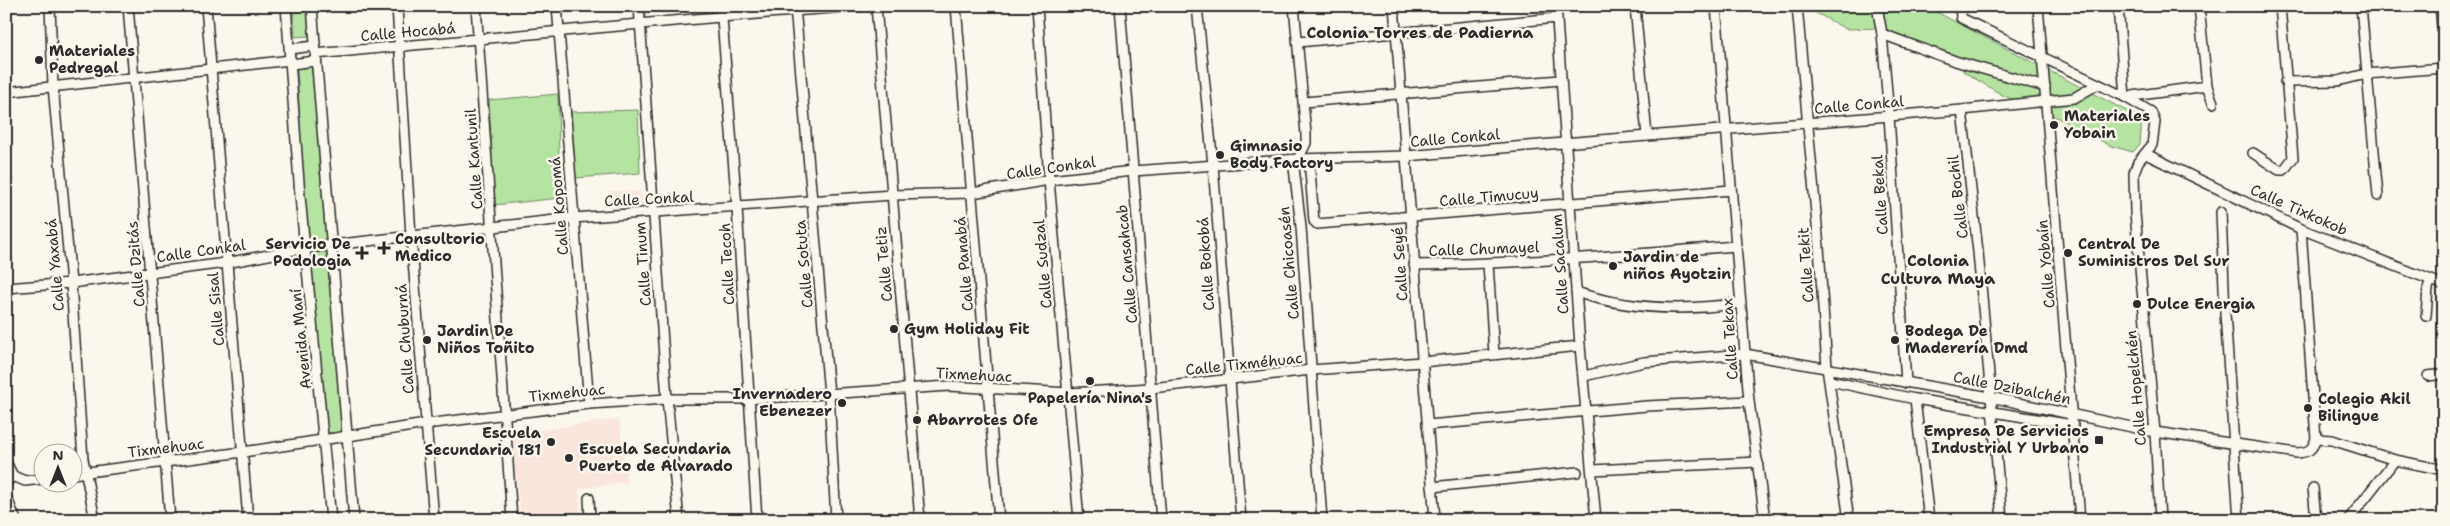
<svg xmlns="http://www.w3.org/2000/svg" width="2450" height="526" viewBox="0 0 2450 526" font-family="'Shantell Sans',sans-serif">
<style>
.built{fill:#fbe6dd}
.green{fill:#b5e3a1;stroke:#708766}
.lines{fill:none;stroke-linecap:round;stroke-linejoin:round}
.minor-casing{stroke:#2b2b2b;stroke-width:12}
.minor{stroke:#fbf7ec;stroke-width:9}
.poi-dot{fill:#2b2b2b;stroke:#fbf7ec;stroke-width:2}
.labels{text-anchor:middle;stroke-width:5;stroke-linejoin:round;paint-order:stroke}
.street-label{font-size:15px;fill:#2b2b2b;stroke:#fbf7ec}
.poi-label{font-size:15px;font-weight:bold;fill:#2b2b2b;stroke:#fbf7ec;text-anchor:start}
.neighbourhood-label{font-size:16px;font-weight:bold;fill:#2b2b2b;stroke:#fbf7ec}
</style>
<rect width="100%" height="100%" fill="#fbf7ec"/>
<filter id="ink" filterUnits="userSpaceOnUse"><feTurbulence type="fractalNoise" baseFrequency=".02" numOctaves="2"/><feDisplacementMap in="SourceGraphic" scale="10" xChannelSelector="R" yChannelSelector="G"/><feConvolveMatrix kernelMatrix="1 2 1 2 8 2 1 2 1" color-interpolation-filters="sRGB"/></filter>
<g filter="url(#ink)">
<g class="built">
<path d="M 609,191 L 640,191 L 644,207 L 611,209 Z"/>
<path d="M 619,419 L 627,482 L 579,489 L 581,520 L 521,520 L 511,434 Z"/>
</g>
<g class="green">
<path d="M 293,6 L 308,6 L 309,36 L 295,37 Z"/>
<path d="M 1803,6 L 1925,6 L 2142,119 L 2140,144 L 2133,152 L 2111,146 L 2041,109 L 2004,96 L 1964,72 L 1956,59 L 1912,42 L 1884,28 L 1846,29 Z"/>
<path d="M 311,66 L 320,124 L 319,166 L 329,239 L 306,242 L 297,68 Z"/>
<path d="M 558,94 L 559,160 L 565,163 L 560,165 L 560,198 L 494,205 L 489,158 L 492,157 L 489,100 Z"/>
<path d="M 638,110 L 640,173 L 576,178 L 569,112 Z"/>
<path d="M 330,252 L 345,432 L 326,433 L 307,253 Z"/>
</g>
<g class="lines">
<g class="minor-casing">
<g id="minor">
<path d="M 50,6 L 53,86 L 71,283 L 83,459 L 95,520"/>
<path d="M 128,6 L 170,520"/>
<path d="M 206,6 L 248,520"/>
<path d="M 286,6 L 300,196 L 331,520"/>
<path d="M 312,6 L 354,520"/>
<path d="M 397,6 L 411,236 L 434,520"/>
<path d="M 476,6 L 512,520"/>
<path d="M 557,6 L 589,404"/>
<path d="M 639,6 L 667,399 L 679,520"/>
<path d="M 721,6 L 737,208 L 757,520"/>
<path d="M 876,6 L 920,520"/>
<path d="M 956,6 L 999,520"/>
<path d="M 1037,6 L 1049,180 L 1079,520"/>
<path d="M 1120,6 L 1161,520"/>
<path d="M 1197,6 L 1213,165 L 1241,520"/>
<path d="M 1294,6 L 1306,134 L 1306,143 L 1294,168 L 1301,227 L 1322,520"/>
<path d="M 1394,6 L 1435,520"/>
<path d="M 1556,6 L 1580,346 L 1596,520"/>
<path d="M 1635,6 L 1647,136"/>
<path d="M 1716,6 L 1749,401 L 1765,520"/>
<path d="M 1797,6 L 1819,247 L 1827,368 L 1849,520"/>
<path d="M 1877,6 L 1882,34 L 1889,116 L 1906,383"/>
<path d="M 1960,6 L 1961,18 L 2125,97 L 2207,86"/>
<path d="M 2038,6 L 2080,520"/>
<path d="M 2118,6 L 2125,97 L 2151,112 L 2155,122 L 2152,145 L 2138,162 L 2134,173 L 2135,213 L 2155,432 L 2160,520"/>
<path d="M 2199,6 L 2207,86 L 2213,103"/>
<path d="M 2361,6 L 2378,196"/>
<path d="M 2440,6 L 2444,45"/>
<path d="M 795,7 L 829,394 L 836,520"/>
<path d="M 1882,34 L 1955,61 L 2045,87"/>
<path d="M 1298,42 L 1557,18"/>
<path d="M 290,49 L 314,46"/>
<path d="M 315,54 C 498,38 680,18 863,6"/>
<path d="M 291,64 L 315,61"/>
<path d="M 2285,82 L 2338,81 L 2366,74 L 2444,68"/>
<path d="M 6,92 L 291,60"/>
<path d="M 1304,102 L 1560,80"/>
<path d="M 1962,110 L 1978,252 L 2002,520"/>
<path d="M 2253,153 L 2279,170 L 2284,170 L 2293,158 L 2280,6"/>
<path d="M 2146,154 L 2301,229 L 2444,285"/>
<path d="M 1309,159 L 1314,221 L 1317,224 L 1731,190"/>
<path d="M 2221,212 L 2225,313 L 2239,520"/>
<path d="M 1488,264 L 1494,354"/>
<path d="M 1414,265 C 1521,264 1628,255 1736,246"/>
<path d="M 6,288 L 71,283 L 226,263 L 305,248 L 573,218 L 892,195 L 972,193 L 1049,180 L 1133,171 L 1298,159 L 1406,156 L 1962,110 L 2074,98 L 2098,84"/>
<path d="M 1576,292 C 1629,310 1687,311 1741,303"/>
<path d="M 2426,316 L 2428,288 L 2431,280"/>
<path d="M 1584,376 L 1644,362 L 1745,354 L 1990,397 L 2155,432 L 2297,453 C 2309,452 2312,450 2316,439 L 2301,229"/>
<path d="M 2428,376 L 2444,374"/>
<path d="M 1830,381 L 1915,399 L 2073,425"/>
<path d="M 1915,399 L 1929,520"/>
<path d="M 1427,425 L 1647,406 L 1749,401"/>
<path d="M 2316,439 L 2332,440 L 2395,460 L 2444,470"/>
<path d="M 6,462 L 13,476"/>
<path d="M 1592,470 L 1758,462"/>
<path d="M 72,474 L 243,452 L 426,424 L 589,404 L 667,399 L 748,399 L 949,386 L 1069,393 L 1151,388 L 1311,370 L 1422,362 L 1580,346"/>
<path d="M 13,476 L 25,481 L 42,479"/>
<path d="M 6,483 L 13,476"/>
<path d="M 1432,487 L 1577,472"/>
<path d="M 2313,488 L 2316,520"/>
<path d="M 6,496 L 16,520"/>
<path d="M 589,498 L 590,520"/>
<path d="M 1744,520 L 1765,518"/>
<path d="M 2348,520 L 2395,460"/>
</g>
</g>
<use href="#minor" class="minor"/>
</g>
</g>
<g class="poi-dot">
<circle cx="39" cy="60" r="5"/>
<circle cx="2054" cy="125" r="5"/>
<circle cx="1220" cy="155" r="5"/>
<path d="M381.5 240.5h5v5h5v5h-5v5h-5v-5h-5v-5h5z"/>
<path d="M359.5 245.5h5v5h5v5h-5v5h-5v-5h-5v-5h5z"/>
<circle cx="2068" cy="253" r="5"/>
<circle cx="1613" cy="266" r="5"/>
<circle cx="2137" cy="304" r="5"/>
<circle cx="894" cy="329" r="5"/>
<circle cx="427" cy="340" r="5"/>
<circle cx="1895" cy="340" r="5"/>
<circle cx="1090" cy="381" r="5"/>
<circle cx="842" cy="403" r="5"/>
<circle cx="2308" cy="408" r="5"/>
<circle cx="917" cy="420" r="5"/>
<rect x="2094" y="435" width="10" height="10" rx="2.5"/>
<circle cx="551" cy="442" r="5"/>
<circle cx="569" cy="458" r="5"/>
</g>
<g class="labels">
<g class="street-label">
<text transform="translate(408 32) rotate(-5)" y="5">Calle Hocabá</text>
<text transform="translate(1859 105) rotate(-5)" y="5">Calle Conkal</text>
<text transform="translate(1455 138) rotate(-5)" y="5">Calle Conkal</text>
<text transform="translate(474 159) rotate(-94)" y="5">Calle Kantunil</text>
<text transform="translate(1051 168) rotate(-8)" y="5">Calle Conkal</text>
<text transform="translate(1880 195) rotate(-94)" y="5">Calle Bekal</text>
<text transform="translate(1489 197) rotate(-5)" y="5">Calle Timucuy</text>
<text transform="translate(1958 197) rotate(-97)" y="5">Calle Bochil</text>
<text transform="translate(649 199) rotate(-3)" y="5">Calle Conkal</text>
<text transform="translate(559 206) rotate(-95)" y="5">Calle Kopomá</text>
<text transform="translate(2299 210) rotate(24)" y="5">Calle Tixkokob</text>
<text transform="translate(1484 249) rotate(-2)" y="5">Calle Chumayel</text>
<text transform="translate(201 251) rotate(-8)" y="5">Calle Conkal</text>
<text transform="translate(1289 263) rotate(-95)" y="5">Calle Chicoasén</text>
<text transform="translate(136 264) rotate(-95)" y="5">Calle Dzitás</text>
<text transform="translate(643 264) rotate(-94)" y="5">Calle Tinum</text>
<text transform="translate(727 264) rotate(-93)" y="5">Calle Tecoh</text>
<text transform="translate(804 264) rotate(-95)" y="5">Calle Sotuta</text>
<text transform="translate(884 264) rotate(-95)" y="5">Calle Tetiz</text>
<text transform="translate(964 264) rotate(-95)" y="5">Calle Panabá</text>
<text transform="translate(1043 264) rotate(-95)" y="5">Calle Sudzal</text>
<text transform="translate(1127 264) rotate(-95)" y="5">Calle Cansahcab</text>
<text transform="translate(1206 264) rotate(-94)" y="5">Calle Bokobá</text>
<text transform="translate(1400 264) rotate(-94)" y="5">Calle Seyé</text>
<text transform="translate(1560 264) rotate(-94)" y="5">Calle Sacalum</text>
<text transform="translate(2046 264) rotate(-95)" y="5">Calle Yobaín</text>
<text transform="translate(55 265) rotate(-95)" y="5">Calle Yaxabá</text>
<text transform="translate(1806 265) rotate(-94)" y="5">Calle Tekit</text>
<text transform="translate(216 309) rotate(-95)" y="5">Calle Sisal</text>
<text transform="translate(301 339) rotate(-96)" y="5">Avenida Maní</text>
<text transform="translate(405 339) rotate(-94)" y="5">Calle Chuburná</text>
<text transform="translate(1730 339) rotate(-94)" y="5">Calle Tekax</text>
<text transform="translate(1244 364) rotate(-6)" y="5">Calle Tixméhuac</text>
<text transform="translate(974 375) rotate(3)" y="5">Tixmehuac</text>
<text transform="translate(2012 388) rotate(11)" y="5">Calle Dzibalchén</text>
<text transform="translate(2136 388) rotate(-95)" y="5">Calle Hopelchén</text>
<text transform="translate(567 393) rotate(-6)" y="5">Tixmehuac</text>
<text transform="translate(166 448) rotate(-7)" y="5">Tixmehuac</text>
</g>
<g class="poi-label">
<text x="49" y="56">Materiales<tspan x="49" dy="17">Pedregal</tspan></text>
<text x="2064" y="121">Materiales<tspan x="2064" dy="17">Yobain</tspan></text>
<text x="1230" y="151">Gimnasio<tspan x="1230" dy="17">Body Factory</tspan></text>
<text x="395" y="244">Consultorio<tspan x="395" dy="17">Medico</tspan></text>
<text x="351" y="249" text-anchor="end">Servicio De<tspan x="351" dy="17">Podologia</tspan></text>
<text x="2078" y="249">Central De<tspan x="2078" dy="17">Suministros Del Sur</tspan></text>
<text x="1623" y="262">Jardin de<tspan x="1623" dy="17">niños Ayotzin</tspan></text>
<text x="2147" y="309">Dulce Energia</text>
<text x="904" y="334">Gym Holiday Fit</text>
<text x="437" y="336">Jardin De<tspan x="437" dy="17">Niños Toñito</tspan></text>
<text x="1905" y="336">Bodega De<tspan x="1905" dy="17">Maderería Dmd</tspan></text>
<text x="832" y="399" text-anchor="end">Invernadero<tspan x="832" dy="17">Ebenezer</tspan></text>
<text x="1090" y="403" text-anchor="middle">Papelería Nina's</text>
<text x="2318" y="404">Colegio Akil<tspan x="2318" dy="17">Bilingue</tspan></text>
<text x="927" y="425">Abarrotes Ofe</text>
<text x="2089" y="436" text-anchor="end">Empresa De Servicios<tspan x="2089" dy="17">Industrial Y Urbano</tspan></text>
<text x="541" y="438" text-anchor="end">Escuela<tspan x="541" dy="17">Secundaria 181</tspan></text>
<text x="579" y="454">Escuela Secundaria<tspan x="579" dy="17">Puerto de Alvarado</tspan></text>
</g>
<g class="neighbourhood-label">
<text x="1420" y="38">Colonia Torres de Padierna</text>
<text x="1938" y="266">Colonia<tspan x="1938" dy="18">Cultura Maya</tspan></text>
</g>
</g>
<rect width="2450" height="526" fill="none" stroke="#fbf7ec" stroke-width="25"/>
<rect x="12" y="12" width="2425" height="501" fill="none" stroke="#2b2b2b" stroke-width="2" filter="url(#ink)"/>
<g transform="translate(58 468)"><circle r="24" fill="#fbf7ec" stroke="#a8a59f"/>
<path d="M0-4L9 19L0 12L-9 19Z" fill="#2b2b2b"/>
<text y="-8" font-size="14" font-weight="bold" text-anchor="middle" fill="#2b2b2b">N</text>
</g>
</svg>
